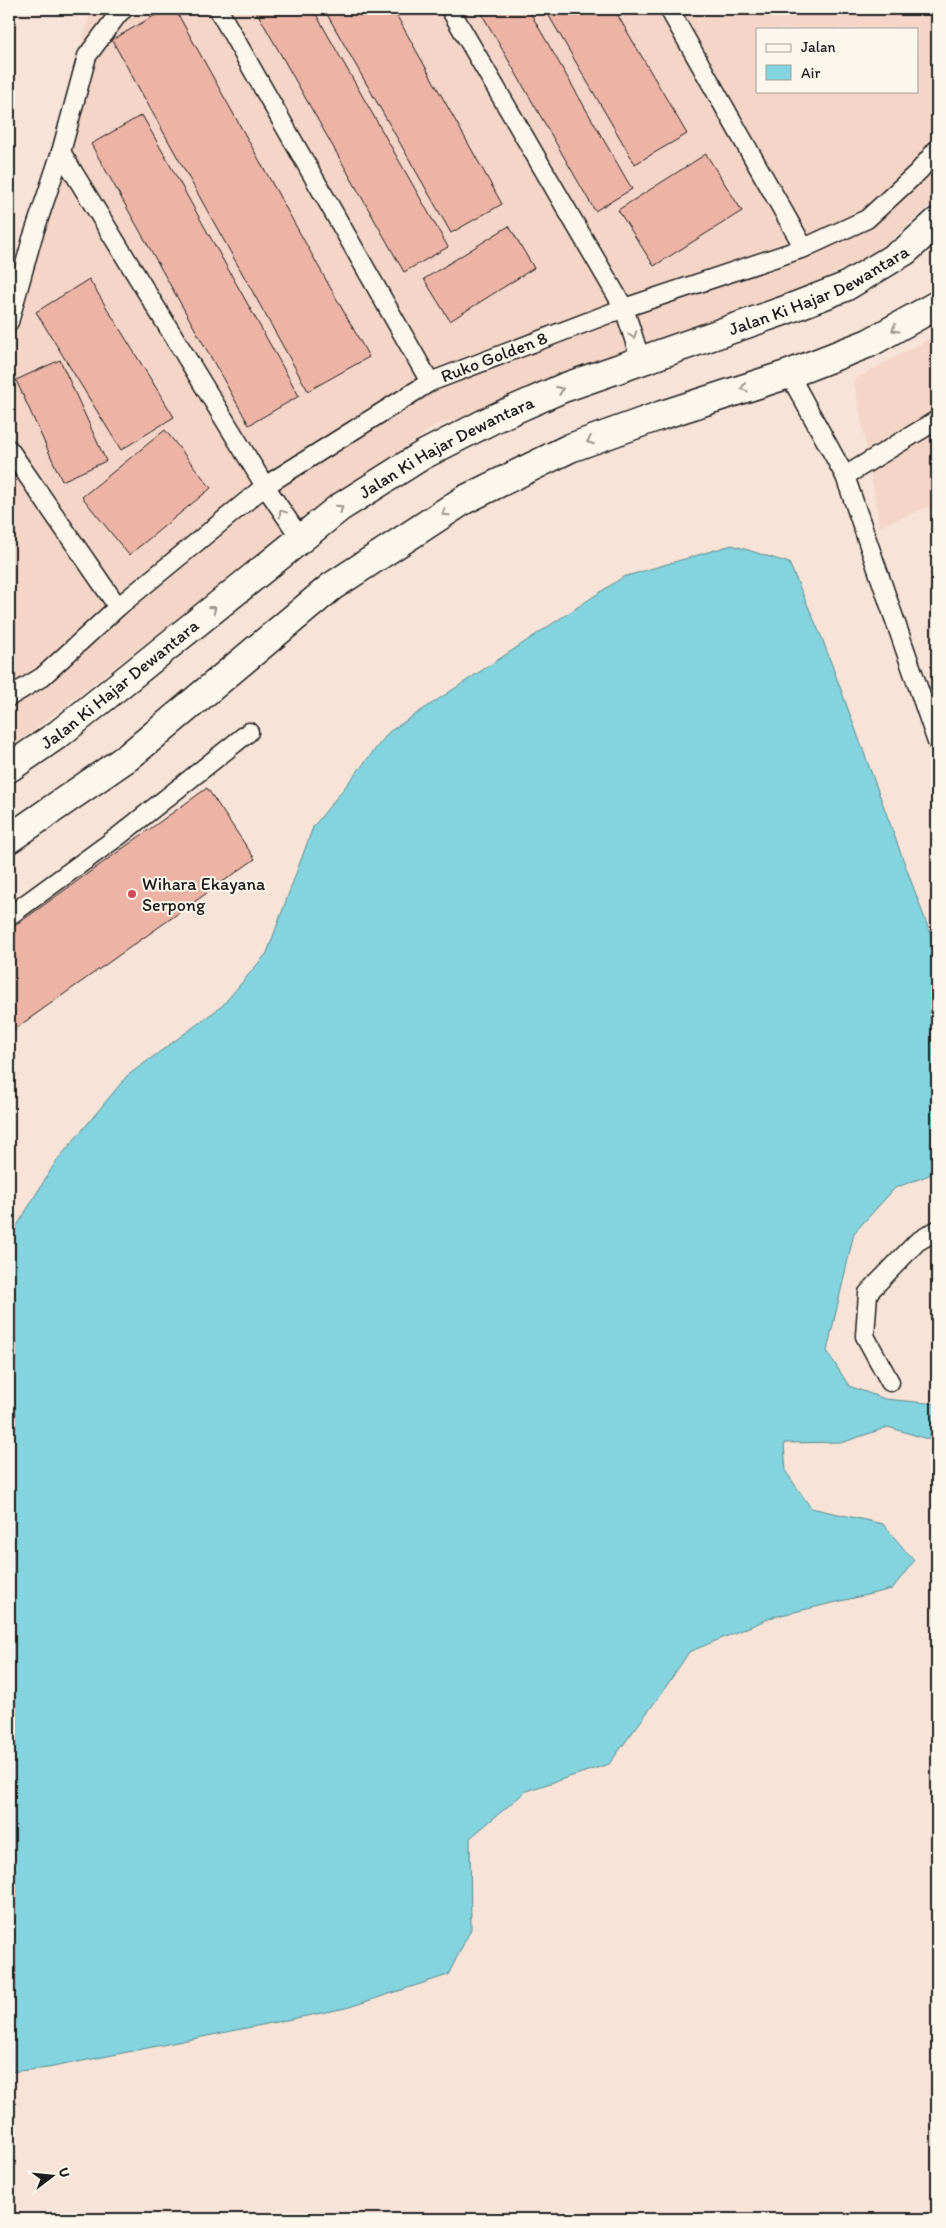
<svg xmlns="http://www.w3.org/2000/svg" width="946" height="2228" viewBox="0 0 946 2228" font-family="Itim,sans-serif">
<style>
.built{fill:#f4d5c8;fill-rule:evenodd}
.water{fill:#83d4de;stroke:#5a8a90}
.building{fill:#edb4a6;stroke:#1c1c1c}
.lines{fill:none;stroke-linecap:round;stroke-linejoin:round}
.service-casing{stroke:#1c1c1c;stroke-width:21}
.tertiary-casing{stroke:#1c1c1c;stroke-width:31}
.service{stroke:#fbf7ec;stroke-width:18}
.tertiary{stroke:#fbf7ec;stroke-width:28}
.oneway{stroke:#97948e}
.poi-dot{fill:#d1495b;stroke:#fbf7ec;stroke-width:2}
.labels{text-anchor:middle;stroke-width:4;stroke-linejoin:round;paint-order:stroke}
.street-label{font-size:18px;fill:#1c1c1c;stroke:#fbf7ec}
.poi-label{font-size:18px;fill:#1c1c1c;stroke:#fbf7ec;text-anchor:start}
</style>
<rect width="100%" height="100%" fill="#f7e3d7"/>
<filter id="ink" filterUnits="userSpaceOnUse"><feTurbulence type="fractalNoise" baseFrequency=".02" numOctaves="2"/><feDisplacementMap in="SourceGraphic" scale="10" xChannelSelector="R" yChannelSelector="G"/><feConvolveMatrix kernelMatrix="1 2 1 2 8 2 1 2 1" color-interpolation-filters="sRGB"/></filter>
<g filter="url(#ink)">
<g class="built">
<path d="M 91,9 L 937,9 L 937,199 L 876,254 L 641,361 L 434,426 L 223,583 L 9,749 L 9,296 L 45,178 ZM 757,29 L 917,29 L 917,91 L 757,91 Z"/>
<path d="M 937,335 L 937,504 L 880,526 L 854,379 Z"/>
</g>
<path class="water" d="M 732,545 L 789,563 L 822,638 L 937,952 L 937,1172 L 895,1188 L 854,1233 L 827,1351 L 849,1386 L 885,1399 L 937,1404 L 937,1442 L 888,1427 L 844,1442 L 784,1443 L 786,1472 L 811,1508 L 883,1524 L 914,1561 L 892,1589 L 773,1617 L 689,1652 L 661,1694 L 609,1764 L 526,1791 L 470,1838 L 471,1929 L 448,1975 L 346,2008 L 48,2068 L 9,2072 L 9,1239 L 55,1163 L 127,1076 L 222,1006 L 267,953 L 313,827 L 389,732 L 623,577 Z"/>
<g class="building">
<path d="M 166,9 L 175,9 L 369,357 L 308,391 L 112,40 Z"/>
<path d="M 255,9 L 313,9 L 448,247 L 404,272 Z"/>
<path d="M 324,9 L 393,9 L 502,204 L 451,233 Z"/>
<path d="M 479,9 L 528,9 L 632,189 L 595,211 Z"/>
<path d="M 545,9 L 614,9 L 687,134 L 635,164 Z"/>
<path d="M 142,115 L 299,396 L 249,425 L 91,144 Z"/>
<path d="M 706,154 L 742,211 L 654,266 L 618,210 Z"/>
<path d="M 509,226 L 534,268 L 450,321 L 424,279 Z"/>
<path d="M 89,279 L 174,417 L 121,450 L 36,312 Z"/>
<path d="M 60,360 L 106,461 L 62,481 L 16,380 Z"/>
<path d="M 165,430 L 211,488 L 129,555 L 82,497 Z"/>
<path d="M 207,788 L 255,859 L 9,1033 L 9,930 Z"/>
</g>
<g class="lines">
<g class="service-casing">
<g id="service">
<path d="M 218,9 L 430,382"/>
<path d="M 450,9 L 624,308 L 641,361"/>
<path d="M 669,9 L 804,248"/>
<path d="M 61,152 L 265,486 L 301,539"/>
<path d="M 9,322 L 32,239 L 61,152 L 87,56 L 119,13 L 124,9"/>
<path d="M 789,374 L 845,476 L 937,742"/>
<path d="M 9,449 L 118,607"/>
<path d="M 845,476 L 937,420"/>
<path d="M 9,697 L 42,677 L 118,607 L 265,486 L 430,382 L 624,308 L 804,248 L 867,219 L 919,171 L 937,149"/>
<path d="M 9,916 L 120,835 L 249,732"/>
<path d="M 890,1382 L 865,1336 L 868,1293 L 917,1242 L 937,1230"/>
</g>
</g>
<g class="tertiary-casing">
<g id="tertiary">
<path id="s1" d="M 9,768 L 60,733 L 339,508 L 423,455 L 495,418 L 563,388 L 783,311 L 845,287 L 905,251 L 937,222"/>
<path d="M 9,839 L 128,757 L 331,587 L 464,500 L 570,448 L 662,415 L 789,374 L 869,343 L 937,305"/>
</g>
</g>
<use href="#service" class="service"/>
<use href="#tertiary" class="tertiary"/>
</g>
<defs><path id="oneway-chevron" d="M-2-3.5L2.5 0L-2 3.5" fill="none" stroke-width="1.6" stroke-linecap="round" stroke-linejoin="round" transform="scale(1.25)"/></defs>
<g class="oneway">
<use href="#oneway-chevron" transform="translate(895 329) rotate(150)"/>
<use href="#oneway-chevron" transform="translate(633 335) rotate(72)"/>
<use href="#oneway-chevron" transform="translate(744 388) rotate(162)"/>
<use href="#oneway-chevron" transform="translate(560 390) rotate(-22)"/>
<use href="#oneway-chevron" transform="translate(590 441) rotate(160)"/>
<use href="#oneway-chevron" transform="translate(340 508) rotate(-35)"/>
<use href="#oneway-chevron" transform="translate(282 513) rotate(-124)"/>
<use href="#oneway-chevron" transform="translate(445 513) rotate(146)"/>
<use href="#oneway-chevron" transform="translate(213 609) rotate(-39)"/>
</g>
</g>
<circle class="poi-dot" cx="132" cy="894" r="5"/>
<g class="labels">
<g class="street-label">
<text dy="6" stroke="none"><textPath href="#s1" startOffset="949">Jalan Ki Hajar Dewantara</textPath></text>
<text transform="translate(494 357) rotate(-21)" y="6">Ruko Golden 8</text>
<text dy="6" stroke="none"><textPath href="#s1" startOffset="544">Jalan Ki Hajar Dewantara</textPath></text>
<text dy="6" stroke="none"><textPath href="#s1" startOffset="139">Jalan Ki Hajar Dewantara</textPath></text>
</g>
<g class="poi-label">
<text x="142" y="890">Wihara Ekayana<tspan x="142" dy="21">Serpong</tspan></text>
</g>
</g>
<rect width="946" height="2228" fill="none" stroke="#fbf7ec" stroke-width="30"/>
<rect x="15" y="15" width="916" height="2198" fill="none" stroke="#1c1c1c" stroke-width="2" filter="url(#ink)"/>
<rect x="756" y="28" width="162" height="65" fill="#fbf7ec" stroke="#a29f99"/>
<rect x="766" y="44" width="25" height="8" fill="#fbf7ec" stroke="#a29f99"/>
<text x="801" y="52" font-size="15" fill="#1c1c1c">Jalan</text>
<rect x="766" y="65" width="25" height="15" fill="#83d4de" stroke="#a29f99"/>
<text x="801" y="78" font-size="15" fill="#1c1c1c">Air</text>
<g transform="translate(52 2176) rotate(74)" stroke="#fbf7ec" stroke-width="4" paint-order="stroke">
<path d="M0-4L9 19L0 12L-9 19Z" fill="#1c1c1c"/>
<text y="-8" font-size="14" font-weight="bold" text-anchor="middle" fill="#1c1c1c">U</text>
</g>
</svg>
